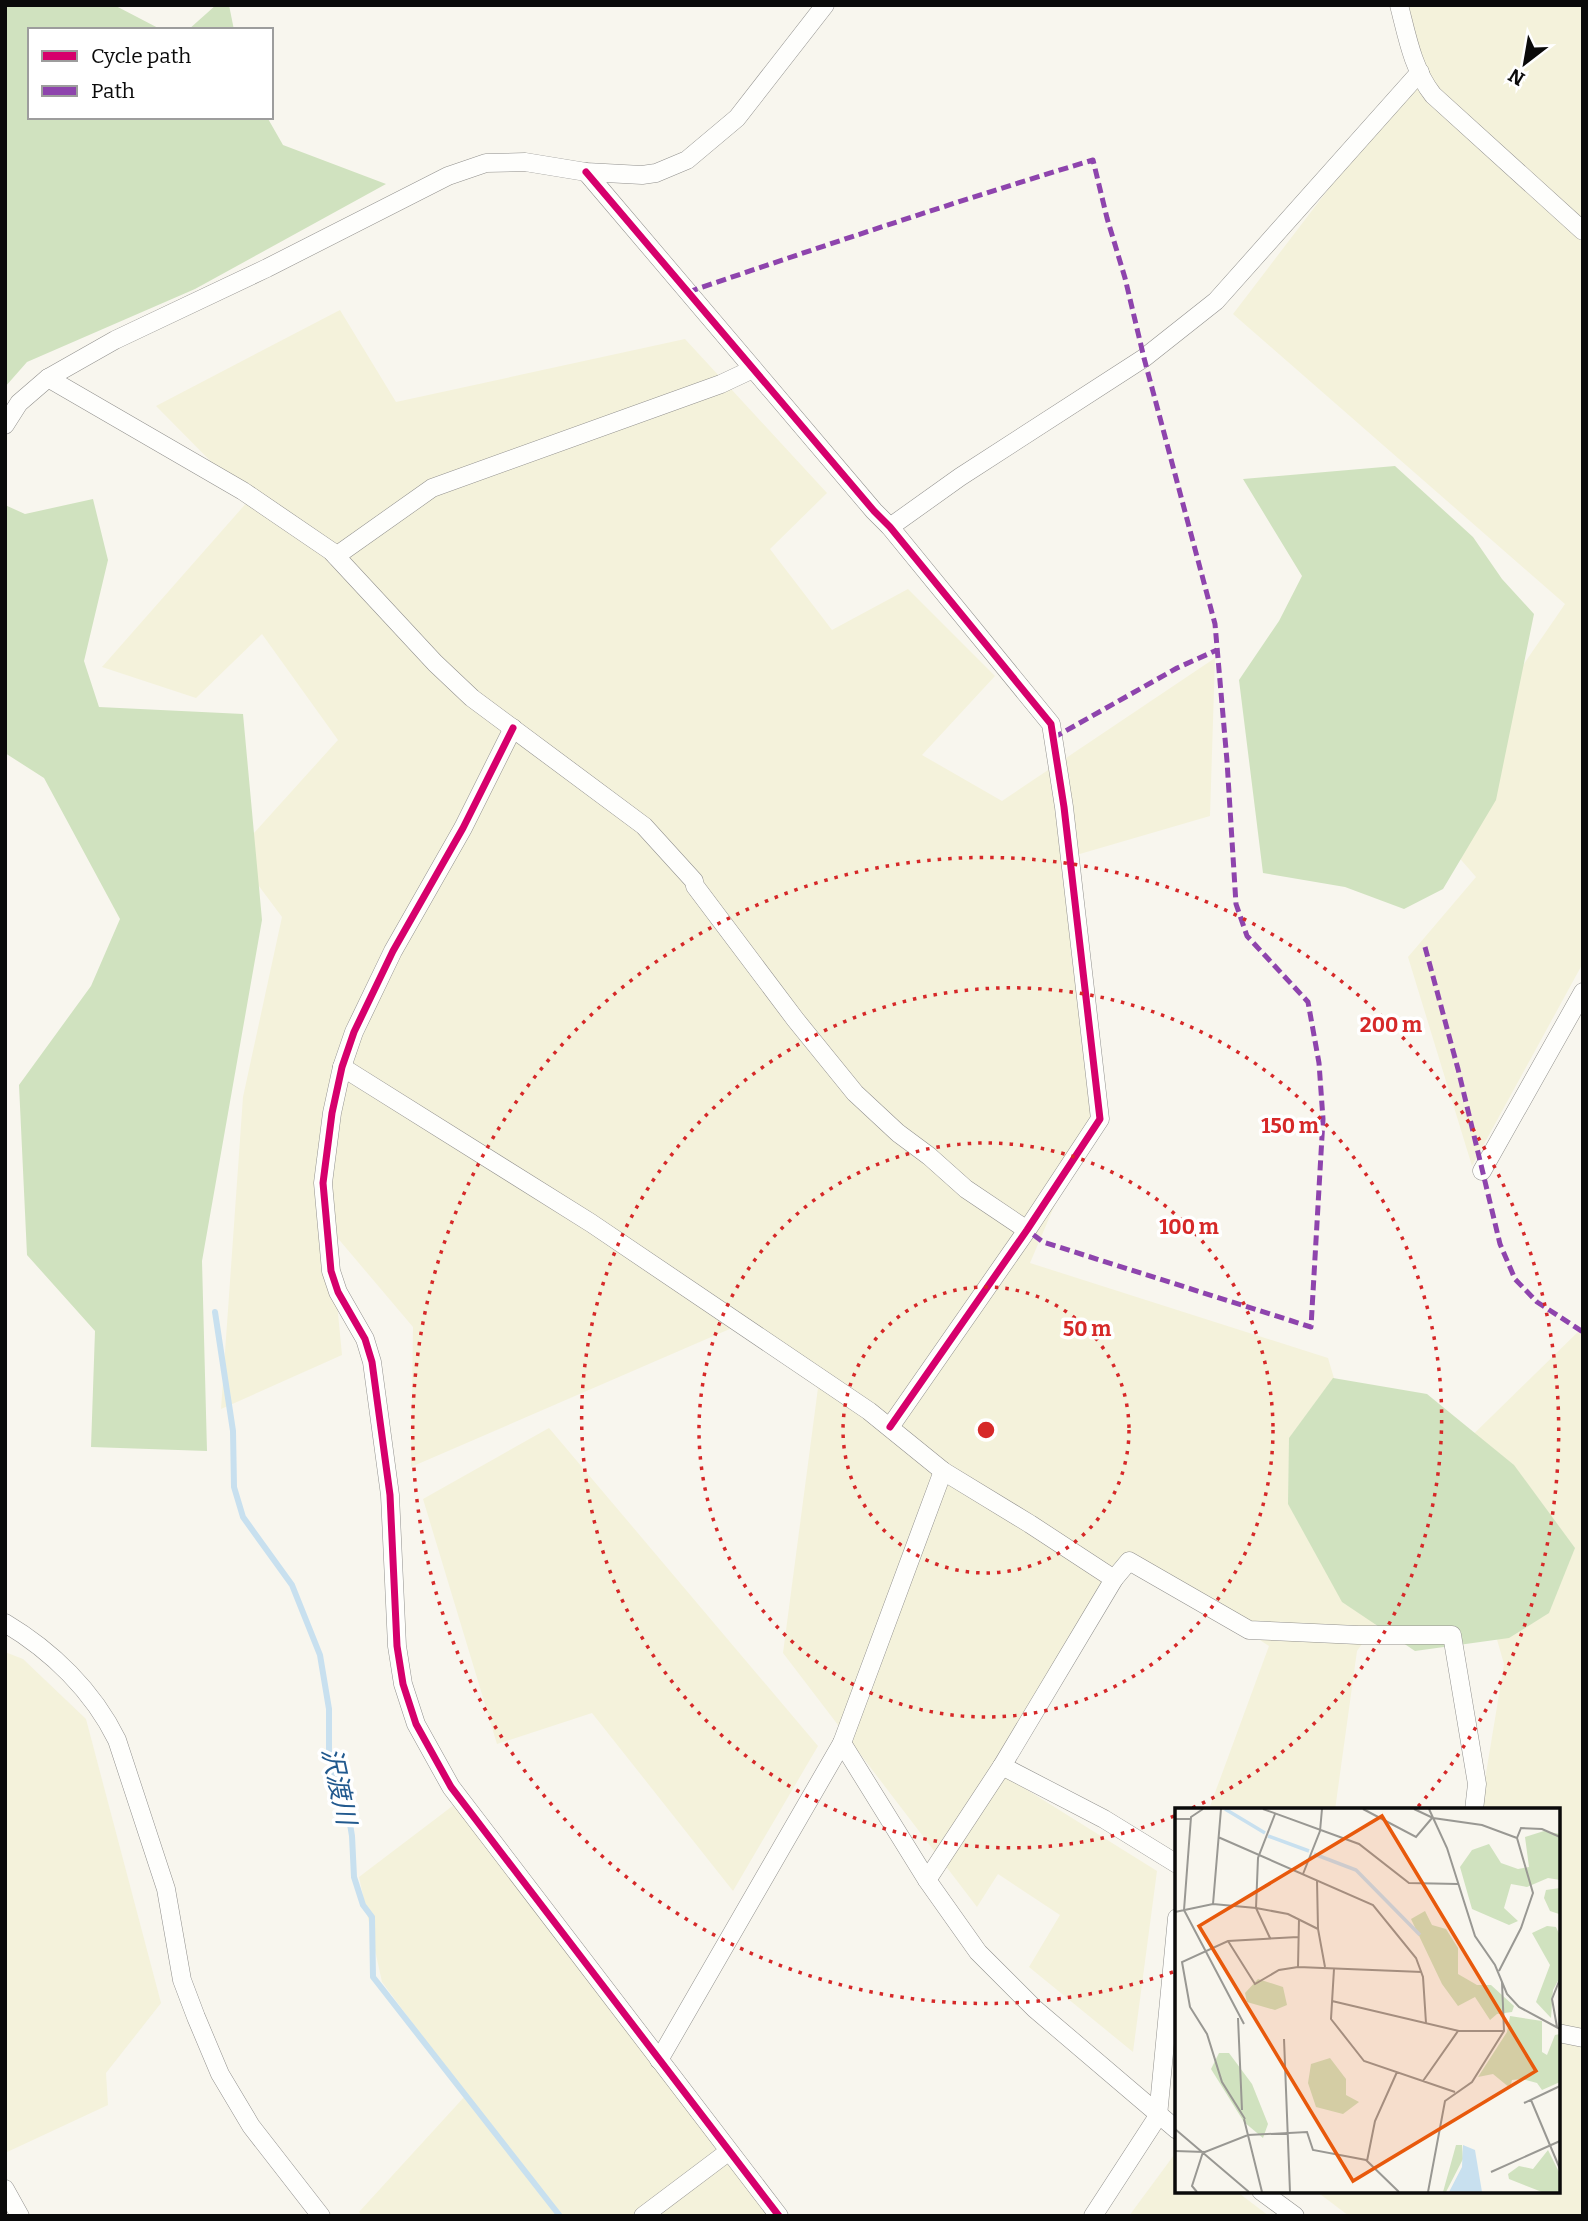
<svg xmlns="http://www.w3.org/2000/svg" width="1588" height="2221" viewBox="0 0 1588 2221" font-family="Bitter,'Noto Sans JP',serif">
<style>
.farmland{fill:#f4f2db}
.forest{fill:#d0e2bf}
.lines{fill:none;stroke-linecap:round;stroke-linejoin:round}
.stream{stroke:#c8e0ef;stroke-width:6}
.street-casing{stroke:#91908d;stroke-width:19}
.street{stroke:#fefefc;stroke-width:18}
.quiet{stroke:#8e44ad;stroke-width:5;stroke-dasharray:10 5;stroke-linecap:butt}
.cycleway-casing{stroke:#fff;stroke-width:11}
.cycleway{stroke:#d6006c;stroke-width:7}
.ring{fill:none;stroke:#d62828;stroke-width:3.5;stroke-dasharray:3.5 7}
.labels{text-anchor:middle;stroke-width:7;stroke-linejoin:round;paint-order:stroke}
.water-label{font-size:26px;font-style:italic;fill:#21598e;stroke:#fff}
.inset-river{fill:none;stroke:#c8e0ef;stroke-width:3.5}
.inset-road{fill:none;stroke:#999893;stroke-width:2}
.view{fill:#e8590c;fill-opacity:0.15;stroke:#e8590c;stroke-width:3.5}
.inset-edge{fill:none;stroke:#0a0a0a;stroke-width:3.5}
.centre{fill:#d62828;stroke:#fff;stroke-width:3.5}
.ring-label{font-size:21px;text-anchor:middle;font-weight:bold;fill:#d62828;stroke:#fff;stroke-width:7;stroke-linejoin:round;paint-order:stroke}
</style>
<rect width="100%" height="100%" fill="#f8f6ee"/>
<g class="farmland">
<path d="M 1403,5 L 1583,5 L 1583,963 L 1472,1166 L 1408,957 L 1476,877 L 1421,814 L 1565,604 L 1233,314 L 1417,73 Z"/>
<path d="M 340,310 L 396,402 L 685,339 L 827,493 L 770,549 L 832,630 L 908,589 L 995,676 L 922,755 L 1002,801 L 1215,658 L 1210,816 L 1066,858 L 1093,1115 L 1030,1263 L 1328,1358 L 1398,1593 L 1357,1651 L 1335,1810 L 1209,1809 L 1269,1646 L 1137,1560 L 995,1770 L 1157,1871 L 1133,2052 L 1029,1967 L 1060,1915 L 998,1874 L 977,1907 L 783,1653 L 818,1388 L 732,1328 L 411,1467 L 413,1327 L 330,1229 L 342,1355 L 221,1409 L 243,1097 L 282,917 L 235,854 L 338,740 L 262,634 L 196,698 L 102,667 L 249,500 L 156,406 Z"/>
<path d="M 1583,1327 L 1583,2216 L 1349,2216 L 1316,2191 L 1558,2191 L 1558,1810 L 1480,1810 L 1504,1664 L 1446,1461 Z"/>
<path d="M 549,1428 L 818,1746 L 733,1891 L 592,1713 L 497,1744 L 423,1499 Z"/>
<path d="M 5,1652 L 23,1659 L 86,1719 L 161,2003 L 106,2073 L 108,2105 L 5,2153 Z"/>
<path d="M 467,1795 L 777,2216 L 362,2216 L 359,2212 L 466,2095 L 382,1982 L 359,1877 Z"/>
<path d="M 1177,2151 L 1177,2191 L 1236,2191 L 1269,2216 L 1129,2216 Z"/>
</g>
<g class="forest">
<path d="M 5,5 L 114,5 L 162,30 L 30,30 L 30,117 L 267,117 L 283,145 L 386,184 L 195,289 L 27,362 L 5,387 Z"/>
<path d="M 216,5 L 229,5 L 234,30 L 188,30 Z"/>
<path d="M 1395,466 L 1473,537 L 1502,579 L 1534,614 L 1496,800 L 1443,889 L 1404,909 L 1345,887 L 1263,873 L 1239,680 L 1279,621 L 1302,576 L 1243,479 Z"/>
<path d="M 93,499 L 108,560 L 84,661 L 99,707 L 243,714 L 262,920 L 202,1261 L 207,1451 L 91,1447 L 95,1331 L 27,1255 L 19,1085 L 91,986 L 120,919 L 44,778 L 5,753 L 5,505 L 25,514 Z"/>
<path d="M 1333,1378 L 1427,1394 L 1514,1465 L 1575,1548 L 1549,1613 L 1509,1638 L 1415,1651 L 1342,1602 L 1288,1504 L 1289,1438 Z"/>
</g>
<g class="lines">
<path class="stream" d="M 215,1312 L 233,1431 L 234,1487 L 243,1517 L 292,1585 L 320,1655 L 329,1709 L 329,1751 L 336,1781 L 347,1806 L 352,1836 L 354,1877 L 363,1905 L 372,1917 L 373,1977 L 560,2216"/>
<g class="street-casing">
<g id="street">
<path d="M 1399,5 C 1407,36 1413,70 1433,95 L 1583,231"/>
<path d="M 586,172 L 874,511 L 890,527 L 1051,724 L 1064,807 L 1100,1119 L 1027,1230 L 890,1427"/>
<path d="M 48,378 L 243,491 L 331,551 L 435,663 L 472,698 L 644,826 L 694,881 L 695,886 L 795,1019 L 855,1093 L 898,1133 L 929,1156 L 966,1189 L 1027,1230"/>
<path d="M 5,425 L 19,403 L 48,378 L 115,340 L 267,268 L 448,176 L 486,163 L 525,162 L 586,172 L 642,175 L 656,173 L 687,160 L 737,118 L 825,5"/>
<path d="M 890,527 L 960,477 L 1144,358 L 1216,301 L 1420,72"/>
<path d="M 336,556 L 432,488 L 721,384 L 753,369"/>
<path d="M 513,728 L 463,828 L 393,951 L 354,1032 L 342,1067 L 332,1113 L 323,1183 L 331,1271 L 338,1292 L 365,1339 L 372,1362 L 390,1495 L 397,1646 L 403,1684 L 416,1724 L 451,1787 L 779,2216"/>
<path d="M 342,1067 L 591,1223 L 869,1411 L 943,1471 L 1030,1524 L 1114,1579"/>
<path d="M 1482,1171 L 1583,992"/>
<path d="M 5,1623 C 52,1651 93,1691 117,1740 L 166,1889 L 182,1980 L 196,2017 L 220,2074 L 251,2126 L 321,2216"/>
<path d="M 842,1743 L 927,1880 L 978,1952 L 1035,2009 L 1177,2130"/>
<path d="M 1002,1766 L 1104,1819 L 1177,1864"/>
<path d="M 927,1880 L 1002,1766 L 1114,1579 L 1129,1561 L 1249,1630 L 1358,1635 L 1452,1635 L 1477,1784 L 1474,1810"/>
<path d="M 1558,2033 L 1583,2038"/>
<path d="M 659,2060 L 842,1743 L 943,1471"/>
<path d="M 5,2189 L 20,2216"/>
<path d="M 1261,2191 L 1295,2216"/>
<path d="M 643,2216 L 728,2152"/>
<path d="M 1093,2216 L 1158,2116 L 1177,1918"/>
</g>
</g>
<use href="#street" class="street"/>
<g class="quiet">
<path d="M 688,292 C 823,246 957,201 1093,160 L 1107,218 L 1125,278 L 1144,358 L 1215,624 L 1227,761 L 1236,904 L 1247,936 L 1308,1002 L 1319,1063 L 1323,1119 L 1311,1327 L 1043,1242 L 1027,1230"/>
<path d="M 1053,738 L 1177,668 L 1217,650"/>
<path d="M 1425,947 L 1458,1069 L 1500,1244 L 1515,1279 L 1537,1302 L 1583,1332"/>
</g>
<g class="cycleway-casing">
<g id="cycleway">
<path d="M 586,172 L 874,511 L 890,527 L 1051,724 L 1064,807 L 1100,1119 L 1027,1230 L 890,1427"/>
<path d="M 513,728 L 463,828 L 393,951 L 354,1032 L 342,1067 L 332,1113 L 323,1183 L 331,1271 L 338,1292 L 365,1339 L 372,1362 L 390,1495 L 397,1646 L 403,1684 L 416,1724 L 451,1787 L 779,2216"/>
</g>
</g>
<use href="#cycleway" class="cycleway"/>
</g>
<g class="ring">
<circle cx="986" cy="1430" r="143"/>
<circle cx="986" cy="1430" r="287"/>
<path d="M1174 1816A430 430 0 1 1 1188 1810"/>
<path d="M1173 1972A573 573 0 1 1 1415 1810"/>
</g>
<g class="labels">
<g class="water-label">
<text transform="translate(339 1786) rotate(78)" y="9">沢渡川</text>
</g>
</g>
<g transform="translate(1175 1808)">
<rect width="385" height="385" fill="#f8f6ee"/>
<path d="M 369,23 L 385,26 L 385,72 L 373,70 L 352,79 L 336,76 L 329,100 L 343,113 L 334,117 L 297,101 L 285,59 L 297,42 L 314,36 L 326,55 L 343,61 L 354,59 L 350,29 ZM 385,80 L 385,106 L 384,106 L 375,103 L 369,90 L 371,82 ZM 250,103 L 257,117 L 271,121 L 283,140 L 283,166 L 302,177 L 316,177 L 339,198 L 337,204 L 322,206 L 315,212 L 300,189 L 283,198 L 267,176 L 236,111 ZM 372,118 L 381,119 L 385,128 L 385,169 L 378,182 L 376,210 L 361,194 L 375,157 L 357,125 ZM 83,171 L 108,179 L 112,197 L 100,202 L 72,194 L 70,185 ZM 335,208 L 367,213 L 367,244 L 372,247 L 380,227 L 385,226 L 385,274 L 367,282 L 362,275 L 347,271 L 337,272 L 335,280 L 318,266 L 303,269 L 332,224 ZM 44,245 L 54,245 L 77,276 L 93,316 L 88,330 L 69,314 L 36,261 ZM 155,250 L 171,271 L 171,287 L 184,294 L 168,306 L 141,299 L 133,275 L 136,256 ZM 281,337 L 287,337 L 288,351 L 271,384 L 268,384 ZM 373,342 L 385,366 L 385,384 L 367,384 L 334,371 L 333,366 L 344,358 L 358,361 Z" fill="#d0e2bf"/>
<path d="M 288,337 L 300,342 L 307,384 L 274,384 L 287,359 Z" fill="#c8e0ef"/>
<path class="inset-river" d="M 50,1 L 90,25M 93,28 L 134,43M 139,46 L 181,62 L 245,127"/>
<path class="inset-road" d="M 28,1 L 16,9 L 9,102 L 69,216M 88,1 L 184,36 L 234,75 L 283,76M 188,1 L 241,29 L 257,10M 239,1 L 258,10 L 307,17 L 342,30M 254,1 L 272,40 L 300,128 L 320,157 L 332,186 L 344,199 L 385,221M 0,4 L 0,11 L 16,11M 43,29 L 198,97 L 241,150 L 248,169 L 251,215M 128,66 L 145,23 L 147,1M 142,72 L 143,121 L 150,159M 38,96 L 46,1M 0,104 L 38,96 L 81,100 L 113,106 L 143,121M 95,130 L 81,100 L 83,50 L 100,6M 53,133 L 80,176 L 104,162 L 123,159 L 247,164M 123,159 L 124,111M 159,161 L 156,211 L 189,253 L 280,284M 324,163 L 346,120 L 358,85 L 342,30 L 346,20 L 367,21 L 385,29M 157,193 L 284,223 L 329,223M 63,210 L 67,302M 382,219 L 377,191 L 385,171M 109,231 L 115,384M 248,273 L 283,223M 356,292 L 385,361M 349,295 L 385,278M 69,311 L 87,384M 70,311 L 47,274 L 32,226 L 15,199 L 7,154 L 53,133 L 123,129M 0,321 L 74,384M 0,343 L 30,344 L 73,327 L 132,324 L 138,342 L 191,352 L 224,384M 192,353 L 200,313 L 222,264M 316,364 L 385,333M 22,384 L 17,378 L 28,344M 253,384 L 270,293 L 297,274 L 329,223 L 327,174"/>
<path class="view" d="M 207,8 L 361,263 L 178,373 L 24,118 Z"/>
<rect width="385" height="385" class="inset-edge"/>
</g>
<circle cx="986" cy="1430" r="10" class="centre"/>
<g class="ring-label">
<text x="1391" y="1032">200 m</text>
<text x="1290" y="1133">150 m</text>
<text x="1189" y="1234">100 m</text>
<text x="1087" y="1336">50 m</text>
</g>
<rect width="1588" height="2221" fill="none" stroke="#0a0a0a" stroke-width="14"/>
<rect x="28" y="28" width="245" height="91" fill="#ffffff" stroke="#9d9d9d" stroke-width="2"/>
<rect x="42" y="51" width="35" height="10" fill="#d6006c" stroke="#9d9d9d" stroke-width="2"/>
<text x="91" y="63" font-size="21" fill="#0a0a0a">Cycle path</text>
<rect x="42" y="86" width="35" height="10" fill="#8e44ad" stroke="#9d9d9d" stroke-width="2"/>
<text x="91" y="98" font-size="21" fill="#0a0a0a">Path</text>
<g transform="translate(1525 63) rotate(211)" stroke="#ffffff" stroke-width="5" paint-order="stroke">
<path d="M0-5L12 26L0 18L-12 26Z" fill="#0a0a0a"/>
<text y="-10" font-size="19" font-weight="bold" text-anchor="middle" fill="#0a0a0a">N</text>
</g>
</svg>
